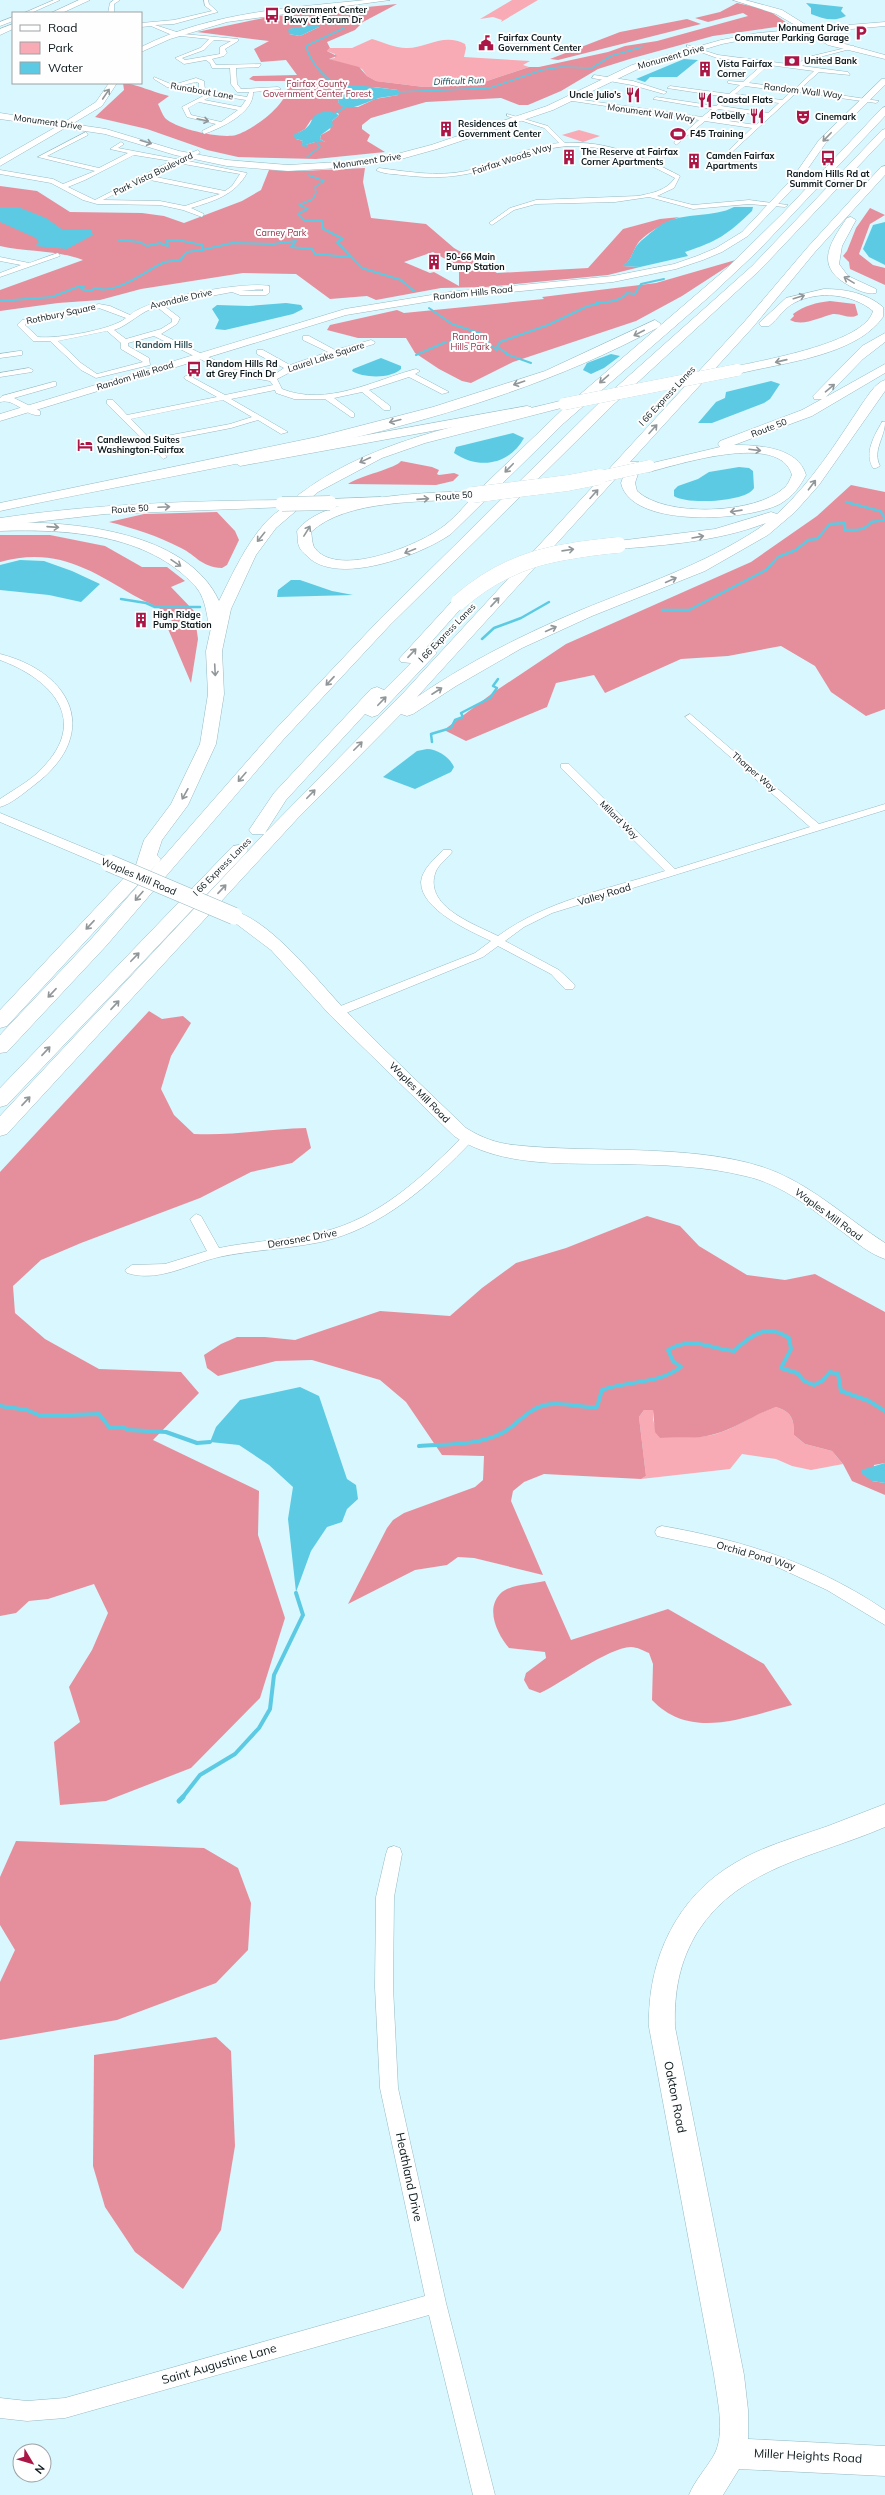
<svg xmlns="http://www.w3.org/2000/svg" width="885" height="2495" viewBox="0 0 885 2495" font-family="Mulish,sans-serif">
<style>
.green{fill:#f8abb5}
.forest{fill:#e68f9c;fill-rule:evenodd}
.water{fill:#5ccae2}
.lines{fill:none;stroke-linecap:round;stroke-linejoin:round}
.stream-far4{stroke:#5ccae2;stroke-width:1.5}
.stream-far3{stroke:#5ccae2;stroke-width:2}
.stream-far2{stroke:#5ccae2;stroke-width:2.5}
.stream-far1{stroke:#5ccae2;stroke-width:4}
.stream{stroke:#5ccae2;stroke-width:5}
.street-casing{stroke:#97bac3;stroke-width:1}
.secondary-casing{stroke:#97bac3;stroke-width:1}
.primary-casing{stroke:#97bac3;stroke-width:1}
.highway-casing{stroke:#97bac3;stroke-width:1}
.street{fill:#fff;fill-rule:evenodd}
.secondary{fill:#fff;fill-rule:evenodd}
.primary{fill:#fff;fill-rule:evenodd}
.highway{fill:#fff;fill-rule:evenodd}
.secondary-bridge-casing{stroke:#97bac3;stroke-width:18;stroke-linecap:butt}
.primary-bridge-casing{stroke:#97bac3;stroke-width:15;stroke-linecap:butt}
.highway-bridge-far1-casing{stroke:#97bac3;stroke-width:12;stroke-linecap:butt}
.highway-bridge-casing{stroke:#97bac3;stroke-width:16;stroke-linecap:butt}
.secondary-bridge{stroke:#fff;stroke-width:17}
.primary-bridge{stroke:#fff;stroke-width:14}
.highway-bridge-far1{stroke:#fff;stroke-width:12}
.highway-bridge{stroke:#fff;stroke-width:16}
.oneway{stroke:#919799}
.labels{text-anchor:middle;stroke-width:4;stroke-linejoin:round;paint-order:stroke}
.far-poi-label{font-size:9px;font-weight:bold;fill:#0b181c;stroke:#fefefe;text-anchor:start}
.far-street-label{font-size:9px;fill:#0b181c;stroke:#fefefe}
.far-water-label{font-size:9px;font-style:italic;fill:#0a3e48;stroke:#fefefe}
.far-park-label{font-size:9px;fill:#932e45;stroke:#fefefe}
.far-neighbourhood-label{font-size:9px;font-weight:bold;fill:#2f5058;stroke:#fefefe}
.street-label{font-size:10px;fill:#0b181c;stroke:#fefefe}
.near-street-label{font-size:12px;fill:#0b181c;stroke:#fefefe}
</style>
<rect width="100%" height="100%" fill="#d9f7fe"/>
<g class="green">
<path d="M 512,0 L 538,0 L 501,22 L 502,20 L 493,17 L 480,19 Z"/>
<path d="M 372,39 C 383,42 395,48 406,48 C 424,49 444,32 465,44 L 466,48 L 464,57 L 530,61 L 523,65 L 529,67 L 475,85 L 424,87 L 376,81 L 367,76 L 362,69 L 328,59 L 335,58 L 335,54 L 327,51 L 330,48 L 352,48 Z"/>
<path d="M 579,130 L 600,136 L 583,142 L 562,135 Z"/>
<path d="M 776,1407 C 792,1412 794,1419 794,1435 L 805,1444 L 832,1451 L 843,1464 L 811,1470 L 792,1466 L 776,1459 L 742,1454 L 730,1469 L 641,1479 L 646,1476 L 639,1417 L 644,1410 L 653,1409 L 653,1420 L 660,1438 C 678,1436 699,1439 716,1434 C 737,1428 756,1413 776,1407 Z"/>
</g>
<g class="forest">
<path d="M 737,3 L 768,10 L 790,25 L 713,36 L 633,58 L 598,69 L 561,91 L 528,105 L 519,105 L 501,98 L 426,102 L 371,118 L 362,125 L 362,129 L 370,135 L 367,141 L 385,152 L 316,159 L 238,157 L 207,150 L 147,129 L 95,117 L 124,90 L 123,83 C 133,83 156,93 169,96 L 158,104 C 160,108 162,114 165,118 C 176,129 221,139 236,135 C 253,130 294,101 287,81 L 255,81 L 249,79 L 253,76 L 297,75 L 286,60 L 261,62 L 254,49 L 269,41 L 197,32 L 268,17 L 397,4 L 363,22 L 355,30 L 327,42 L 330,48 L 327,51 L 337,56 L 329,59 L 359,67 L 367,76 L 376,81 L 424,87 L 475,85 L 529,67 L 539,67 L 608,52 L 625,46 L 657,41 L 748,16 L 743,13 L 708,22 L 695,18 L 720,12 ZM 319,27 L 300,36 L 289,34 L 289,29 ZM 374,87 L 398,90 L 398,95 L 375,99 L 358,107 L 342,106 L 338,102 L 341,94 ZM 338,113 L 339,115 L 332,121 L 330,130 L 321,135 L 320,139 L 325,142 L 315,142 L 302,146 L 303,141 L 296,139 L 298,133 L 305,129 L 311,120 Z"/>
<path d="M 687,19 L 701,24 L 558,60 L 550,59 L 620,32 Z"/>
<path d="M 365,168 L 363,182 L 371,218 L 426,224 L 454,248 L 497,273 L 588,268 L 623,229 L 660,219 L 680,217 C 668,221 646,233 638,243 C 632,252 632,260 623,266 L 640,267 L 608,275 L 486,287 L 441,288 L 376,300 L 367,296 L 330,299 L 296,274 L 243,273 L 141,289 L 100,300 L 58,303 L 0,311 L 0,290 L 83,260 C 57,250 27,252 0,246 L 0,186 L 37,191 L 70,212 L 142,213 L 164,216 L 184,223 L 242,201 L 261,190 L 269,170 L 301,171 ZM 433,252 L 459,267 L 459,286 L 434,272 L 430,273 L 404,262 Z"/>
<path d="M 870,208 L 885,215 L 870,224 L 859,254 L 873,265 L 885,268 L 885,285 L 850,269 L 849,262 L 843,256 L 847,251 L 856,228 Z"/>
<path d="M 739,259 L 682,296 L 636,321 L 513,362 L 471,383 L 462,381 L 439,369 L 415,353 L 406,338 L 358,338 L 327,330 L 330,325 L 397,310 L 404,313 L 544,299 L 542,297 L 656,283 Z"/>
<path d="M 830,301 L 855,304 L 858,315 C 849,320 842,313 833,314 C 820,317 803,327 790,320 L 794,316 L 793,314 C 805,305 816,303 830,301 Z"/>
<path d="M 401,461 L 432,467 L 439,470 L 437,474 L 439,475 L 454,473 L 459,475 L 453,481 L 436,485 L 348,484 C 359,476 397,468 401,461 Z"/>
<path d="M 851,485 L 885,492 L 885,709 L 866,716 L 831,692 L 815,666 L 781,646 L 728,656 L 681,659 L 605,693 L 594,675 L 556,683 L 547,707 L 466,741 L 444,730 L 494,692 L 566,644 L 751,562 L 817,516 Z"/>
<path d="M 217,512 L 235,531 L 239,540 L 227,565 L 222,568 C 201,567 197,556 181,548 C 158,536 133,528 109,522 L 144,514 Z"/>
<path d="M 0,535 L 50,535 L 105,546 L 142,567 L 167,567 L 185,581 L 171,587 L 194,611 L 198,639 L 191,683 L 168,629 L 173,617 C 160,607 147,603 133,595 C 89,569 55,547 0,562 Z"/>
<path d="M 149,1011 L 162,1019 L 183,1016 L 191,1023 L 171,1056 L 161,1089 L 174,1115 L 194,1134 C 232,1136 268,1129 306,1128 L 311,1148 L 292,1163 L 251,1172 L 200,1198 L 81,1243 L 41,1260 L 13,1286 L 15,1313 L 45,1339 L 99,1369 L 181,1372 L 199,1393 L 153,1440 L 259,1491 L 258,1535 L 285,1618 L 260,1698 L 191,1768 L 106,1801 L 60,1805 L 54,1742 L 80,1722 L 69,1687 L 92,1650 L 108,1613 L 94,1584 L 48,1599 L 29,1601 L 16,1613 L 0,1616 L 0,1172 Z"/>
<path d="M 647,1216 L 680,1226 L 699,1246 L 747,1275 L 785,1280 L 815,1274 L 885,1312 L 885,1463 L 874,1465 L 872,1481 L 885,1483 L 885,1495 L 852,1481 L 843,1464 L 832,1451 L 805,1444 L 794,1435 C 794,1419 792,1412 776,1407 C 755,1414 737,1428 715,1434 C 696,1440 679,1436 660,1438 L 655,1432 L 653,1410 L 644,1410 L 639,1417 L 646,1476 L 641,1479 L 544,1474 L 524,1482 L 513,1491 L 511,1501 L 543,1575 L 474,1558 L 458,1557 L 447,1565 L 415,1570 L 348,1604 L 387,1528 L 393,1520 L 404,1513 L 475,1487 L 483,1480 L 484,1456 L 442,1455 L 406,1402 L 380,1380 L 312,1360 L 276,1361 L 218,1376 L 207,1368 L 204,1355 L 221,1344 L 237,1337 L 265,1337 L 295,1340 L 380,1311 L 450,1316 L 482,1288 L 516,1263 L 566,1248 Z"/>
<path d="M 545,1581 L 571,1640 L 668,1609 L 764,1664 L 792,1705 C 744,1717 691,1741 652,1700 L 653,1664 L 649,1653 C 644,1651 637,1647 631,1647 C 607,1648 564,1682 540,1693 L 529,1689 L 524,1680 L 526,1673 L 546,1658 L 545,1652 L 509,1648 C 498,1635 485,1610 500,1594 C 509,1584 533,1584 545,1581 Z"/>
<path d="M 16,1841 L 204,1848 L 238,1868 L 251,1903 L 248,1950 L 216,1983 L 117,2020 L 0,2040 L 0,1982 L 15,1950 L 0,1925 L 0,1877 Z"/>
<path d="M 216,2037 L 231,2051 L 235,2146 L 221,2230 L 183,2289 L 135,2252 L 105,2207 L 93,2166 L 94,2055 Z"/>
</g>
<g class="water">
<path d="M 806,3 L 843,7 L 841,11 L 846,16 C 834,22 823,19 811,14 L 811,8 Z"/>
<path d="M 312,25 L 318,25 L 319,27 L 300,36 L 289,34 L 288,29 Z"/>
<path d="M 684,59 L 698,60 L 677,77 L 650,77 L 645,82 L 636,79 Z"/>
<path d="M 343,86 L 356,85 L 398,90 L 400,94 C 393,97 384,96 376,99 C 365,102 346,115 338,102 Z"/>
<path d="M 329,111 L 339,115 L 332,121 L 333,126 L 321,135 L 320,139 L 325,142 L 315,142 L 306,145 L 308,147 L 301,146 L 303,141 L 296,139 L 293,135 C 297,133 302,131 305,129 C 316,121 307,114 329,111 Z"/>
<path d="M 0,207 L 18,207 L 46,218 L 63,230 L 91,230 L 93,235 L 67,249 L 35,246 L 39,242 L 36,238 L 0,222 Z"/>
<path d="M 734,207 L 753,207 L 752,211 C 727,235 718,241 685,252 L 688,256 L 640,267 L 622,266 C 634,259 631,250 640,242 C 643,239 661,224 664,223 C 684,212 714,218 734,207 Z"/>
<path d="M 885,222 L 885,265 L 869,257 L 863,249 L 873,225 Z"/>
<path d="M 286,303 L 301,305 L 303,309 L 293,314 L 225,330 L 215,329 L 219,320 L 212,309 L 217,305 L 249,306 Z"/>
<path d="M 611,354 L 620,356 L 604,368 L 591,374 L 583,370 L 587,363 Z"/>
<path d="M 381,358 L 401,366 L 401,369 C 391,379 363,378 352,371 L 353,369 Z"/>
<path d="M 771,381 L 780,384 L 770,399 L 764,403 L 712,423 L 698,423 L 716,402 L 725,398 L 726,392 Z"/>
<path d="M 513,433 L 524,438 C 509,465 479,470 454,453 L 456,447 Z"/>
<path d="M 739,467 L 749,468 L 753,471 L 754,488 C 747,502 686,505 674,496 L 674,490 L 678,486 L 698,479 L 709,472 Z"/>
<path d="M 20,560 L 44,561 L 72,571 L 100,584 L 81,602 L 49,595 L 0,590 L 0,565 Z"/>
<path d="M 291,580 L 300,580 L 332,591 L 353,595 L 277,597 L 278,590 Z"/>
<path d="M 427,749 C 438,749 450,758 454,767 L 451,772 L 415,789 L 383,777 L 417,751 Z"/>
<path d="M 300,1387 L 319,1396 L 347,1479 L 356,1485 L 358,1499 L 347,1509 L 342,1522 L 327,1527 L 311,1551 L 296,1592 L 288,1519 L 293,1487 L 269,1465 L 239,1445 L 210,1442 L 216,1427 L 240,1400 Z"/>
<path d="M 885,1463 L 885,1483 L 872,1481 L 862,1474 L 861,1470 Z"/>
</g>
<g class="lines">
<g class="stream-far4">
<path d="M 344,28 L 306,46 C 310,63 328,83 345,89"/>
<path d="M 397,92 L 490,88 L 542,70 L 561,67 L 592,68 L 611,56 L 642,47"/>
<path d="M 334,114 L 351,104"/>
<path d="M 307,157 L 320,147 L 314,137"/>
<path d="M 305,210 L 308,209 L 299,205 L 313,199 L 316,193 L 315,187 L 324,181 L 308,175"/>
</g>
<g class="stream-far3">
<path d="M 307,209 L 298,214 L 305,221 L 322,221 L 322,228 L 343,239 L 337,242 L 362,268 L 401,280 L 414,291"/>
<path d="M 119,240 L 140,242 L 147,246 L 160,243 L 168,246 L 167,241 L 178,240 L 202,245 L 202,250 L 232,243 L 273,244 L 296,241 L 291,247 L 312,249 L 315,254 L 350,257"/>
<path d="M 0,301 L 52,297 L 80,286 L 84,287 L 81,289 L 90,291 L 96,288 C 116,296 147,269 165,262 C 169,261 175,261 180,260 L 187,252 L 202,250"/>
<path d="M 429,308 L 452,324 L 482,334 L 482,338 L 497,350"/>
<path d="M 451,341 L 475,333"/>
<path d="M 506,354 L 531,363"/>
<path d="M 508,354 L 497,347 L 500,342 L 548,325 L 588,306 L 598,304 L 596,303 C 605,303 622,301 627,293 L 635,294 L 641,284 L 664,279"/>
<path d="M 416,355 L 446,342"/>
</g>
<g class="stream-far2">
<path d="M 846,502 L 880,511 L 885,518"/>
<path d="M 121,599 L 146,603 L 155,607 L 200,607"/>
<path d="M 662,610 L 689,610 L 766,570 L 778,557 L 796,550 L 808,540 L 817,539 L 830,524 L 845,523 L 845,530 C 855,530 865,531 871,522 L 885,520"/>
<path d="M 482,639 L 494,628 L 521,618 L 549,602"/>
<path d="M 432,742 L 431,734 L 451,728 L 455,720 L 463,717 L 461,713 L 490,698 L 497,688 L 493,686 L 498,679"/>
</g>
<g class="stream-far1">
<path d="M 0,1406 L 27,1410 L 41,1416 L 99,1414 L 110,1428 L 123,1427 L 128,1430 L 166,1432 L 197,1443 L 210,1442"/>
<path d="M 419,1446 C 446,1444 479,1446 504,1432 C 518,1424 528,1409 545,1405 C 562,1401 580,1408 597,1407 L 602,1390 C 629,1380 657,1385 681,1367 L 673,1361 L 668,1350 C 694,1336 707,1348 734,1351 C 751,1335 767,1323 789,1338 L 791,1349 L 781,1368 L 797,1373 L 804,1381 L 814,1385 L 822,1381 L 830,1372 L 838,1374 L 841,1391 L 869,1401 L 885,1411"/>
<path d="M 182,1798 L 200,1775 L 235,1754 L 259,1728 L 270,1709 L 274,1675 L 303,1615 L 296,1593"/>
</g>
<path class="stream" d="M 179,1801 L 183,1797"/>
<g class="street-casing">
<g id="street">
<path d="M 54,0 L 60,0 L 31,13 L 24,13 Z"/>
<path d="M 114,0 L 120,0 L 114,4 L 114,13 L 108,13 L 110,3 Z"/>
<path d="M 204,0 L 208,0 L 209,4 L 218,12 L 174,24 L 155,25 L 183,34 L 238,39 L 238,41 L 225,49 L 227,53 L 224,56 L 212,59 L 216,65 L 261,64 L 259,67 L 236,68 L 237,84 L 241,89 L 278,87 L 281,89 L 253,92 C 254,113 221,128 204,134 L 202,131 L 216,124 L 187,117 L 182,107 L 207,94 L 167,87 L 154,79 L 154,77 L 173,85 L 196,78 L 204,81 L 205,90 L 247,97 L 249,92 L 237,92 L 231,84 L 230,68 L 212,68 L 210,63 L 206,60 L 184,64 L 175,58 L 200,48 L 209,39 L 172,35 L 151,26 L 141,27 L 141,23 L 174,20 L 212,11 L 205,6 ZM 214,40 L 231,41 L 220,47 L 220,54 L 185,60 L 182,58 L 204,50 ZM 196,82 L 199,83 L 199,89 L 179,86 ZM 214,95 L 246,100 L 241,107 L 204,100 ZM 199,102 L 238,110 L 221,122 L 191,115 L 188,108 Z"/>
<path d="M 13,17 L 13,21 L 0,26 L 0,22 Z"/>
<path d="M 687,45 L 718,55 L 796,65 L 808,57 L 854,46 L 854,48 L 812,59 L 802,66 L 848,72 L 850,75 L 819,72 L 800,89 L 879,101 L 876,103 L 797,92 L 731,153 L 729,150 L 752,128 L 705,121 L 676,145 L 674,142 L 699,120 L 566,100 L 569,98 L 702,117 L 712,109 L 653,99 L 656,97 L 716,106 L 726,97 L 667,88 L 670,86 L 729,94 L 740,85 L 728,83 L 728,81 L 743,82 L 763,64 L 717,58 L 687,47 ZM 769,65 L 814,71 L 795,89 L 749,83 ZM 745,86 L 791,92 L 782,100 L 735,94 ZM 732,97 L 779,103 L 768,113 L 721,106 ZM 718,109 L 765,116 L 756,125 L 708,118 Z"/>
<path d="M 594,75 L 633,81 L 667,92 L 664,94 L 632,85 L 592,78 Z"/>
<path d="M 507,114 L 548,126 L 565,143 C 606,140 645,157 680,176 L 674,188 L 657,196 L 693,205 L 749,200 L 788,205 L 785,207 L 749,204 L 693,209 L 649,197 L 615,202 L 536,204 L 514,210 L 492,225 L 489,223 L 510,208 L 536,200 L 638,196 C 652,193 666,191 675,178 C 643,161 610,146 574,146 C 544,146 517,159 489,168 C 460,178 433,179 402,175 C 395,174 382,174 376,170 L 379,168 C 411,172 442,178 474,169 C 502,162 529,146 559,143 L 544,128 L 507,116 Z"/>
<path d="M 86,132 L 88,135 L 47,156 L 99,168 L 128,153 L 110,149 L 121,142 L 124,144 L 118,148 L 176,159 L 198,150 L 200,153 L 183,160 L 247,173 C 235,195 214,201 191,208 L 204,214 L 202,217 L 183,210 L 160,205 L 97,204 L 83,200 L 51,183 L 0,174 L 0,170 L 53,179 L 63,184 L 95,171 L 38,157 ZM 134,155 L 171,161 L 95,200 L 68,187 L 85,180 ZM 178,163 L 240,174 L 232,186 L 225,191 L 151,176 ZM 145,179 L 220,194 L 185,206 L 160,201 L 103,200 Z"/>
<path d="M 58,253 L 60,256 L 0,277 L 0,273 L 21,265 L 0,261 L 0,257 L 29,263 Z"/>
<path d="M 269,286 L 269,293 L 266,295 L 240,295 L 232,292 L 163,305 L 180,318 L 177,324 L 161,334 L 235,370 L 271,377 L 284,368 L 257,354 L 257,350 L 263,350 L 290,365 L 328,352 L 303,340 L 303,336 L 309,336 L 335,350 L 371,340 L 375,342 L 374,344 L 306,364 L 277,379 L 282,389 C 327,407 374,380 416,369 L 420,371 L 415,374 L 449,392 L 442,394 L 409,377 L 369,390 L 390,406 L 390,410 L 384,410 L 362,392 L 334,398 L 354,413 L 354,417 L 351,417 L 325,399 L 294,399 L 276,393 L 275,390 L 231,399 L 288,432 L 281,434 L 258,420 L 231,428 L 154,443 L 167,457 L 163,459 L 107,404 L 107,400 L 113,400 L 127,415 L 217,397 L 185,379 L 184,377 L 188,375 L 225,395 L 273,385 L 270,381 L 230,374 L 154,336 L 128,343 L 128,346 L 149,358 L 150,365 L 96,378 L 81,370 L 50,341 L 33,341 L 17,325 L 22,320 L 99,304 L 110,306 L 130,315 C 148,298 245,281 269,286 ZM 263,289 L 263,291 L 241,291 ZM 157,307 L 172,319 L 172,322 L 161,329 L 126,339 L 114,330 C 130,325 140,311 157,307 ZM 99,308 L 126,318 C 112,330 57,339 38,337 L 25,325 L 26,323 ZM 107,331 L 121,343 L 121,349 L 143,362 L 97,374 L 81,363 L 58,341 ZM 223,400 L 252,417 L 230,424 L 150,439 L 131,419 Z"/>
<path d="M 19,351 L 22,351 L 22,355 L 0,358 L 0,354 Z"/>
<path d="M 29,368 L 33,370 L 32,372 L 0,377 L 0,373 Z"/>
<path d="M 53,382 L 56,382 L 56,386 L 14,398 L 40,411 L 40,415 C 25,417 16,398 0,402 L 0,398 L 2,396 Z"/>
<path d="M 882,422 L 885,422 C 885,438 872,450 880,466 L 876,468 L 873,468 C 864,453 874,436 882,422 Z"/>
<path d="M 0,654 C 75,673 101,736 33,786 C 24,793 11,804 0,807 L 0,799 C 16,788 34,779 46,764 C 89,716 47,677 0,660 Z"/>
<path d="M 690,714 L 819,824 L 885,804 L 885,810 L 552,913 L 524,927 L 505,941 L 559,970 L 573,983 L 575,986 L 573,989 L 565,989 L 551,974 L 498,946 L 483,957 L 341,1015 L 333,1015 L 331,1012 L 333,1009 L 475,953 L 491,941 C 470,931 421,910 421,882 C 422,869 435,859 443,850 L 451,850 L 452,852 C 448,858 439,864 436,871 C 422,906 474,924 498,936 C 547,900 609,889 665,871 L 561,768 L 561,764 L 569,764 L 675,869 L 810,827 L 687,719 L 685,717 Z"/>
<path d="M 468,1134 L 472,1135 L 474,1138 L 472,1141 C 430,1185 382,1228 321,1242 C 287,1249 252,1250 219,1257 C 189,1264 158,1283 127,1273 L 125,1270 L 132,1265 L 165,1264 L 207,1251 L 190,1219 L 196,1214 L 201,1216 L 219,1248 C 253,1241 288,1240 322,1232 C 378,1219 424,1176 464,1135 Z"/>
<path d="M 662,1526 C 743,1540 817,1564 885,1610 L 885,1625 L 827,1590 L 775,1566 L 723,1550 L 657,1536 L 655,1532 L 657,1528 Z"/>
<path d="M 394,1846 L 400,1848 L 402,1854 L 394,1897 L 393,1987 L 398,2088 L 446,2303 L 495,2495 L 473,2495 L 429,2315 L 65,2418 L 27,2421 L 0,2418 L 0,2398 L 27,2401 L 65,2398 L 425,2296 L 380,2088 L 375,1987 L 376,1897 L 386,1854 L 388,1848 Z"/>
</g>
</g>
<g class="secondary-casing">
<g id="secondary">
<path d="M 365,0 L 390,0 L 227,22 L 170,39 L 141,52 L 141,47 C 211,12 289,8 365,0 Z"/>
<path d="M 733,0 L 745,0 L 782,10 L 811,28 L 885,22 L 885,26 L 818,32 L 834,41 L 885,55 L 885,59 L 828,45 L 809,33 L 758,37 L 722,44 L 638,69 L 553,110 L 437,149 L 394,161 L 356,167 L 288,171 L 227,166 L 175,155 L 105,134 L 65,128 L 0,166 L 0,159 L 56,127 L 0,119 L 0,113 L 63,123 L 96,102 L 109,83 L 117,83 L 102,106 L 72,124 L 106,129 L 179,151 L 227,160 L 288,165 L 356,161 L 393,155 L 431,145 L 547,106 L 632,65 L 721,40 L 758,33 L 802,29 L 776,14 Z"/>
<path d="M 882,79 L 885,79 L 885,85 L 825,144 L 797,184 L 748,236 L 722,252 L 703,260 L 676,269 L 613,282 L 450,298 L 346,315 L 0,421 L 0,414 L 345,309 L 450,292 L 613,276 L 674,264 L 697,256 L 716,248 L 742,232 L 791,180 L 819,140 Z"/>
<path d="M 0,813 L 114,860 L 117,863 L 114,866 L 104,866 L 0,822 Z"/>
<path d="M 234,911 C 275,922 324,990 355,1020 C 391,1057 429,1092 466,1128 C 482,1138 496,1143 514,1145 C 593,1154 704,1142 776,1172 C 816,1189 848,1219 885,1243 L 885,1259 C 870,1254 857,1243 844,1233 C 814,1211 783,1184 745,1176 C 705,1166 663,1165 622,1164 C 568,1163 500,1168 454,1136 L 330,1015 L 271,950 L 226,916 Z"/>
<path d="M 885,1804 L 885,1827 C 819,1856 740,1866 698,1931 C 679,1962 674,1992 675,2027 L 744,2375 L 748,2410 L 748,2439 L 885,2446 L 885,2476 L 739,2469 L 723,2495 L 689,2495 C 695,2480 706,2469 714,2455 C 726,2433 717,2399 714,2375 L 649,2027 C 647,1961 676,1897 735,1863 C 763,1846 797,1837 828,1826 C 847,1819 866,1811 885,1804 Z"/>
</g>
</g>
<g class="primary-casing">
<g id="primary">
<path d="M 79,0 L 90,0 L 62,13 L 51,13 Z"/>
<path d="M 13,24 L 13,29 L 0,35 L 0,29 Z"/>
<path d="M 527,406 L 531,407 L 533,410 L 531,413 L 240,466 L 234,462 L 240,458 Z"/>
<path d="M 381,497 L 388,501 L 386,504 L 330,507 L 323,503 L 330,499 Z"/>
<path d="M 282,500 L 287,501 L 289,504 L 287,507 L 105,514 L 0,526 L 0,518 C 94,504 187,501 282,500 Z"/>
</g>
</g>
<g class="highway-casing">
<g id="highway">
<path d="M 885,107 L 885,116 L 758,251 L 710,296 L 564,423 L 451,534 C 421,555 337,587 307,556 C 304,553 300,550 299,546 C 297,542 298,536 297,531 C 323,494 429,493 472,491 L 477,492 L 565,407 L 425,443 L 382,458 L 318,492 L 276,528 L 256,555 L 231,609 L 222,651 L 224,694 L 216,744 L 188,805 L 162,840 L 157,855 L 161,859 L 159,862 L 271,734 L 380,619 L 604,398 L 752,266 L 882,130 L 885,129 L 885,138 L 760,270 L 614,404 L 390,625 L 283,740 L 106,946 L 7,1052 L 0,1053 L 0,1035 L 92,938 L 156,865 L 7,1026 L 0,1028 L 0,1010 L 136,865 L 144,840 L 171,804 L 200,744 L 208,694 L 206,651 L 211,628 C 206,622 208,601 196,587 C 148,533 66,529 0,531 L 0,523 C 67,520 187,530 219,601 C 233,573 245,546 265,523 C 271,516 279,511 286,505 C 363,439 468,424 564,400 L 570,403 L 726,269 L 783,213 L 882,108 ZM 471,499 C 460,511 449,524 435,532 C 410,548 335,578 314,547 C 312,543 312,536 311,532 C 346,499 425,502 471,499 Z"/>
<path d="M 885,166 L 885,175 L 815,252 L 753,327 L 630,462 L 639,462 L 641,465 L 635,483 L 637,491 C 666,518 756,514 784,488 C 788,485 790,479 792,475 C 780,431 677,465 649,472 L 642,468 L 644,465 L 720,447 L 718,444 L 720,441 L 802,410 L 822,399 L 814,399 L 813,396 L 862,346 L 885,333 L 885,342 L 863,359 L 826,397 L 885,364 L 885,373 L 812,416 L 734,445 C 758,445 798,447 806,475 C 799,488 793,496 780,504 C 748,521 631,529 621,483 L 627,466 L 417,697 C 468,662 524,634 581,610 C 642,585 703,565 758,529 L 766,523 C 719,541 668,545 618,549 L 611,545 L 618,541 L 715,529 L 771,512 L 777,514 C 812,482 836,443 862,404 C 868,396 875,383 885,380 L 885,391 L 819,485 L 795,512 L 768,535 L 705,571 L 592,616 L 522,648 L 456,686 L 413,714 L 407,716 L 401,714 L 297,819 L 7,1134 L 0,1136 L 0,1116 L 264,834 L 252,834 L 249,830 L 274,793 L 371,689 L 377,687 L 384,690 L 411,663 L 401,662 L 399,659 L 454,599 L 464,599 L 466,602 L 464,605 L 424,650 L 434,650 L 437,653 L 434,656 L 378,715 L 372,717 L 365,714 L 286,800 L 265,833 L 405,691 L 745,321 L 807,248 L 881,167 Z"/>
<path d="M 851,217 L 856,220 L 842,246 L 839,264 L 848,276 L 876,289 L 876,293 C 868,295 857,290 850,286 C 814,267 829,244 847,218 Z"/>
<path d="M 824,289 C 846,289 866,293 883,307 L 883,317 C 856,356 781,363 737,374 L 733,373 L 731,370 L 733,367 C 763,360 865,343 873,311 C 853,294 818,290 794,303 C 784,308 778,319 769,326 L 761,326 L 759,323 L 786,298 Z"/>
<path d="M 655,320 L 661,324 L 659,327 C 457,436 221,463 0,511 L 0,503 L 317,437 L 433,407 L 545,371 Z"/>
<path d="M 239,845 L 245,846 L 248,850 L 245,854 L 7,1105 L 0,1107 L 0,1088 L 233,846 Z"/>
</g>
</g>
<use href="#street" class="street"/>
<use href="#secondary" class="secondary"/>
<use href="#primary" class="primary"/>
<use href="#highway" class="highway"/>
<g class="secondary-bridge-casing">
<path id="secondary-bridge" d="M 109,863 L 234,916"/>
</g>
<g class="primary-bridge-casing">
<path id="primary-bridge" d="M 282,504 L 330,503"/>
</g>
<g class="highway-bridge-far1-casing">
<g id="highway-bridge-far1">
<path d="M 564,404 L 737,370"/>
<path d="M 594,478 L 649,466"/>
</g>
</g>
<g class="highway-bridge-casing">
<g id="highway-bridge">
<path d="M 472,495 L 568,483 L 599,477"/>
<path d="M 459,602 C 508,559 555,551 618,545"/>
</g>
</g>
<use href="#secondary-bridge" class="secondary-bridge"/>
<use href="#primary-bridge" class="primary-bridge"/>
<use href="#highway-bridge-far1" class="highway-bridge-far1"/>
<use href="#highway-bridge" class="highway-bridge"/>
</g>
<defs><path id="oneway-shaft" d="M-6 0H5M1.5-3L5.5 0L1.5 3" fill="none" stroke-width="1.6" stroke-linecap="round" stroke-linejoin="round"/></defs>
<g class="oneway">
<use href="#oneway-shaft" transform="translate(106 94) rotate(-56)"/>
<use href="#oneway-shaft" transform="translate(203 120) rotate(12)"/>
<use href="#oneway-shaft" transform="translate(827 137) rotate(134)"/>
<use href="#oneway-shaft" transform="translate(146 142) rotate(17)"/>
<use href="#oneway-shaft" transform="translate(849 280) rotate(-149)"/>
<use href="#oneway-shaft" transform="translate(799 297) rotate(-17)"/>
<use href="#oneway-shaft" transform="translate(639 333) rotate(153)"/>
<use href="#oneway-shaft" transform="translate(781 361) rotate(167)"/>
<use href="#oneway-shaft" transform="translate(604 379) rotate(139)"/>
<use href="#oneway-shaft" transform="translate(519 383) rotate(161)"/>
<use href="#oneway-shaft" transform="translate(830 388) rotate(-40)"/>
<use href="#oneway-shaft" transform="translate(395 421) rotate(166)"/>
<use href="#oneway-shaft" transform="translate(653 429) rotate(-48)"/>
<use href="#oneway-shaft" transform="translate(755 450) rotate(7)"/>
<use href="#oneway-shaft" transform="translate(365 460) rotate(155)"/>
<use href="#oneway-shaft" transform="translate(509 468) rotate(134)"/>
<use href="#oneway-shaft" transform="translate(812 485) rotate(-53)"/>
<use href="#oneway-shaft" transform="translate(594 494) rotate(-48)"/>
<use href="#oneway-shaft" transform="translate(423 499) rotate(-4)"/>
<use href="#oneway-shaft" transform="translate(164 507) rotate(-3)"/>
<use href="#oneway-shaft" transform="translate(736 511) rotate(172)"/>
<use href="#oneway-shaft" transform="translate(53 527) rotate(4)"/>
<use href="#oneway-shaft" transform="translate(307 531) rotate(-58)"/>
<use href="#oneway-shaft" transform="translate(261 537) rotate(129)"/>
<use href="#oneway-shaft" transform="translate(698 537) rotate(-10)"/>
<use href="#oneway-shaft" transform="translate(568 550) rotate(-8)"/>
<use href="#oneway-shaft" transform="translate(410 551) rotate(158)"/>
<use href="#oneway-shaft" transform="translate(176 563) rotate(34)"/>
<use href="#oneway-shaft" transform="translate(671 580) rotate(-24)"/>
<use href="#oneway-shaft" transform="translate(495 602) rotate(-47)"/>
<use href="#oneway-shaft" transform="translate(551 629) rotate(-24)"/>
<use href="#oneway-shaft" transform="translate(412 653) rotate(-47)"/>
<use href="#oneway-shaft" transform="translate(215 670) rotate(87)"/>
<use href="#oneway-shaft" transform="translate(330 681) rotate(133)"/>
<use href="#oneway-shaft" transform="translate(437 691) rotate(-33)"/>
<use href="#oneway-shaft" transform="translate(382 701) rotate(-46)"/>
<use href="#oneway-shaft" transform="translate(358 746) rotate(-45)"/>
<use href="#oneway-shaft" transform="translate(242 777) rotate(131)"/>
<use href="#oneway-shaft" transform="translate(185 794) rotate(119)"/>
<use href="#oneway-shaft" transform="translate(311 794) rotate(-46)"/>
<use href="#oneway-shaft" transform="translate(222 889) rotate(-47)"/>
<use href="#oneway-shaft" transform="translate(139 896) rotate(131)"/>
<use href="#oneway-shaft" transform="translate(90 925) rotate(133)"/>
<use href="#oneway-shaft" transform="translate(135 957) rotate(-46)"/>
<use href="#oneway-shaft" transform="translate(52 993) rotate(133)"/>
<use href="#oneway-shaft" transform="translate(115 1005) rotate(-47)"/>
<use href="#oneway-shaft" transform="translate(46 1051) rotate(-47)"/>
<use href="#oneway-shaft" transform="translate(26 1101) rotate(-47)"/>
</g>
<defs>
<g id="bus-bare" transform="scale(1.2)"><path d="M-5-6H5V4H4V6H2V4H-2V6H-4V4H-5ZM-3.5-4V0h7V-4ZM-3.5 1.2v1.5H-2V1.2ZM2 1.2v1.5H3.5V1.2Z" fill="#aa1645" stroke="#fefefe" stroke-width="2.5" paint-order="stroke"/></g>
<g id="parking-bare" transform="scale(1.2)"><path d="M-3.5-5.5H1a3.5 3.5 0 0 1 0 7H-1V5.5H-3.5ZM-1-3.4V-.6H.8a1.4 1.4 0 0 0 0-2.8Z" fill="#aa1645" stroke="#fefefe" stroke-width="2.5" paint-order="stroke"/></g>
<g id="civic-bare" transform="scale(1.2)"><path d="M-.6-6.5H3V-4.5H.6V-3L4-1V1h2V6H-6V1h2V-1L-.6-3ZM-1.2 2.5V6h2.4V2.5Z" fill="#aa1645" stroke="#fefefe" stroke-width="2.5" paint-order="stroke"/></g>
<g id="bank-bare" transform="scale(1.2)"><path d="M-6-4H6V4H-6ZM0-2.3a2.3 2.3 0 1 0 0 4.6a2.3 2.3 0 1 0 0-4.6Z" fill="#aa1645" stroke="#fefefe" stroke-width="2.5" paint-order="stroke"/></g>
<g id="building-bare" transform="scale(1.2)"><path d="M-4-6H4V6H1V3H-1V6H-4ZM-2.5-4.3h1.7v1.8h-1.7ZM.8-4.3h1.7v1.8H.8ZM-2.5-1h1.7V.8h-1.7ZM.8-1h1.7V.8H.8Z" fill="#aa1645" stroke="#fefefe" stroke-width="2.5" paint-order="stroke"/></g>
<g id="restaurant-bare" transform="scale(1.2)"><path d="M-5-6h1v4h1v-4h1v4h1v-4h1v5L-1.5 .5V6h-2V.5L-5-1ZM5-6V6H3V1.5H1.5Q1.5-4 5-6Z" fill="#aa1645" stroke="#fefefe" stroke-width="2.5" paint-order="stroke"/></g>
<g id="theatre-bare" transform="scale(1.2)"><path d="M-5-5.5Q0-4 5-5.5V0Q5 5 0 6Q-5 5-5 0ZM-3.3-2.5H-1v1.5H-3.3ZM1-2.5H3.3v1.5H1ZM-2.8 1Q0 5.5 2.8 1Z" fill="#aa1645" stroke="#fefefe" stroke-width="2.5" paint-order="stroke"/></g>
<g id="stadium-bare" transform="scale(1.2)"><path d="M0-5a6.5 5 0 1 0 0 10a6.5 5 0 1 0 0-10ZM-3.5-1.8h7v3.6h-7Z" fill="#aa1645" stroke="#fefefe" stroke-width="2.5" paint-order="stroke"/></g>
<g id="hotel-bare" transform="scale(1.2)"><path d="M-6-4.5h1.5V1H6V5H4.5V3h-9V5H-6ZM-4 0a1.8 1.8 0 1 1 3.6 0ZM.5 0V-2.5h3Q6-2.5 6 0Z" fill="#aa1645" stroke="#fefefe" stroke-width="2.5" paint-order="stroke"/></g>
</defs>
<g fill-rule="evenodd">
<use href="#bus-bare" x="272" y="15"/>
<use href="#parking-bare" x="861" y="33"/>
<use href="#civic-bare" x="486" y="43"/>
<use href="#bank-bare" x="792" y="61"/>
<use href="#building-bare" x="705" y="69"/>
<use href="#restaurant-bare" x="633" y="95"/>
<use href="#restaurant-bare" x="705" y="100"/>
<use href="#restaurant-bare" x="757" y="116"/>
<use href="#theatre-bare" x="803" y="117"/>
<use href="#building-bare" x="446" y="129"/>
<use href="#stadium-bare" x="678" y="134"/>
<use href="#building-bare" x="569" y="157"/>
<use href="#bus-bare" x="828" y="158"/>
<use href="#building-bare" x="694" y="161"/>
<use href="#building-bare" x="434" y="262"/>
<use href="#bus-bare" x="194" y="369"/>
<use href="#hotel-bare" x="85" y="445"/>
<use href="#building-bare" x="141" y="620"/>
</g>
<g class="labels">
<g class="far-poi-label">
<text x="284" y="13">Government Center<tspan x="284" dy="10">Pkwy at Forum Dr</tspan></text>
<text x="849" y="31" text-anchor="end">Monument Drive<tspan x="849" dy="10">Commuter Parking Garage</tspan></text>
<text x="498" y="41">Fairfax County<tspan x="498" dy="10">Government Center</tspan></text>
<text x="804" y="64">United Bank</text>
<text x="717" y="67">Vista Fairfax<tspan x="717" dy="10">Corner</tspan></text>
<text x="621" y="98" text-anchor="end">Uncle Julio's</text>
<text x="717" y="103">Coastal Flats</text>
<text x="745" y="119" text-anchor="end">Potbelly</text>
<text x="815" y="120">Cinemark</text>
<text x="458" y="127">Residences at<tspan x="458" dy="10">Government Center</tspan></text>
<text x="690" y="137">F45 Training</text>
<text x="581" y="155">The Reserve at Fairfax<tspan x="581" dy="10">Corner Apartments</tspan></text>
<text x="706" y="159">Camden Fairfax<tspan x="706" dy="10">Apartments</tspan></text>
<text x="828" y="177" text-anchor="middle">Random Hills Rd at<tspan x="828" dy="10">Summit Corner Dr</tspan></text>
<text x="446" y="260">50-66 Main<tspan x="446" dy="10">Pump Station</tspan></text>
<text x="206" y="367">Random Hills Rd<tspan x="206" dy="10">at Grey Finch Dr</tspan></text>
<text x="97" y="443">Candlewood Suites<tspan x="97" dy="10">Washington-Fairfax</tspan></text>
<text x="153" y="618">High Ridge<tspan x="153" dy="10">Pump Station</tspan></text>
</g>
<g class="far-street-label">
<text transform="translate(671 57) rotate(-16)" y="3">Monument Drive</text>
<text transform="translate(202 91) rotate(10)" y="3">Runabout Lane</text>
<text transform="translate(803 91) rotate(7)" y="3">Random Wall Way</text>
<text transform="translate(651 113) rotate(8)" y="3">Monument Wall Way</text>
<text transform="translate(48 122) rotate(8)" y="3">Monument Drive</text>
<text transform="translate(512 159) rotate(-18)" y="3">Fairfax Woods Way</text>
<text transform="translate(367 161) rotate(-8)" y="3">Monument Drive</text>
<text transform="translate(153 174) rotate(-26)" y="3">Park Vista Boulevard</text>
<text transform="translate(473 293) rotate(-6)" y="3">Random Hills Road</text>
<text transform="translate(181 299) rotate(-13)" y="3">Avondale Drive</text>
<text transform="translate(61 314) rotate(-12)" y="3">Rothbury Square</text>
<text transform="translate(326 357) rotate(-18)" y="3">Laurel Lake Square</text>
<text transform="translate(135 376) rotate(-17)" y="3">Random Hills Road</text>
<text transform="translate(667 396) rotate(-47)" y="3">I 66 Express Lanes</text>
<text transform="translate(769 428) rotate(-21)" y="3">Route 50</text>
<text transform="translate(454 496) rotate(-5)" y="3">Route 50</text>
<text transform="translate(130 509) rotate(-4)" y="3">Route 50</text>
<text transform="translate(447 633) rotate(-46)" y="3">I 66 Express Lanes</text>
<text transform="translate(754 772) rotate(41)" y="3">Tharper Way</text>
<text transform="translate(619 820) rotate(45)" y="3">Millard Way</text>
<text transform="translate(222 867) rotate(-45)" y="3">I 66 Express Lanes</text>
</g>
<g class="far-water-label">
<text transform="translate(459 81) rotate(-2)" y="3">Difficult Run</text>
</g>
<g class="far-park-label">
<text x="317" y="87">Fairfax County<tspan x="317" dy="10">Government Center Forest</tspan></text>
<text x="281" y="236">Carney Park</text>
<text x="470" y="340">Random<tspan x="470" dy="10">Hills Park</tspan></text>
</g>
<g class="far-neighbourhood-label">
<text x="164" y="348">Random Hills</text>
</g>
<g class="street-label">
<text transform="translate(139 876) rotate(23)" y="4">Waples Mill Road</text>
<text transform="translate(604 894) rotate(-17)" y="4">Valley Road</text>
<text transform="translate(420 1092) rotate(45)" y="4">Waples Mill Road</text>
<text transform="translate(829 1214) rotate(36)" y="4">Waples Mill Road</text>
<text transform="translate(302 1238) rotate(-10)" y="4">Derosnec Drive</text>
<text transform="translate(756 1555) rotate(16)" y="4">Orchid Pond Way</text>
</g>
<g class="near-street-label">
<text transform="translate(675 2097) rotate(79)" y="4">Oakton Road</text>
<text transform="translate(409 2177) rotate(78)" y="4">Heathland Drive</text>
<text transform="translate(219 2364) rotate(-16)" y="4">Saint Augustine Lane</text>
<text transform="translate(808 2456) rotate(3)" y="4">Miller Heights Road</text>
</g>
</g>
<rect x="12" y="12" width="130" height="72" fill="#fefefe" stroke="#9da2a4"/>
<rect x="20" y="25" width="20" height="6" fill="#ffffff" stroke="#9da2a4"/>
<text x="48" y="32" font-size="12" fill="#0b181c">Road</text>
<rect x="20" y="42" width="20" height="12" fill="#f8abb5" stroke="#9da2a4"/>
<text x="48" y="52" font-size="12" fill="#0b181c">Park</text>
<rect x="20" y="62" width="20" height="12" fill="#5ccae2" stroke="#9da2a4"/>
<text x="48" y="72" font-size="12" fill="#0b181c">Water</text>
<g transform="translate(32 2463) rotate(128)"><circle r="19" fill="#fefefe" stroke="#9da2a4"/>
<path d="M0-3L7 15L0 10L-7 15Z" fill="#aa1645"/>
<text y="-6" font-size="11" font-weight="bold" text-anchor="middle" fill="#0b181c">N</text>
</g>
</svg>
